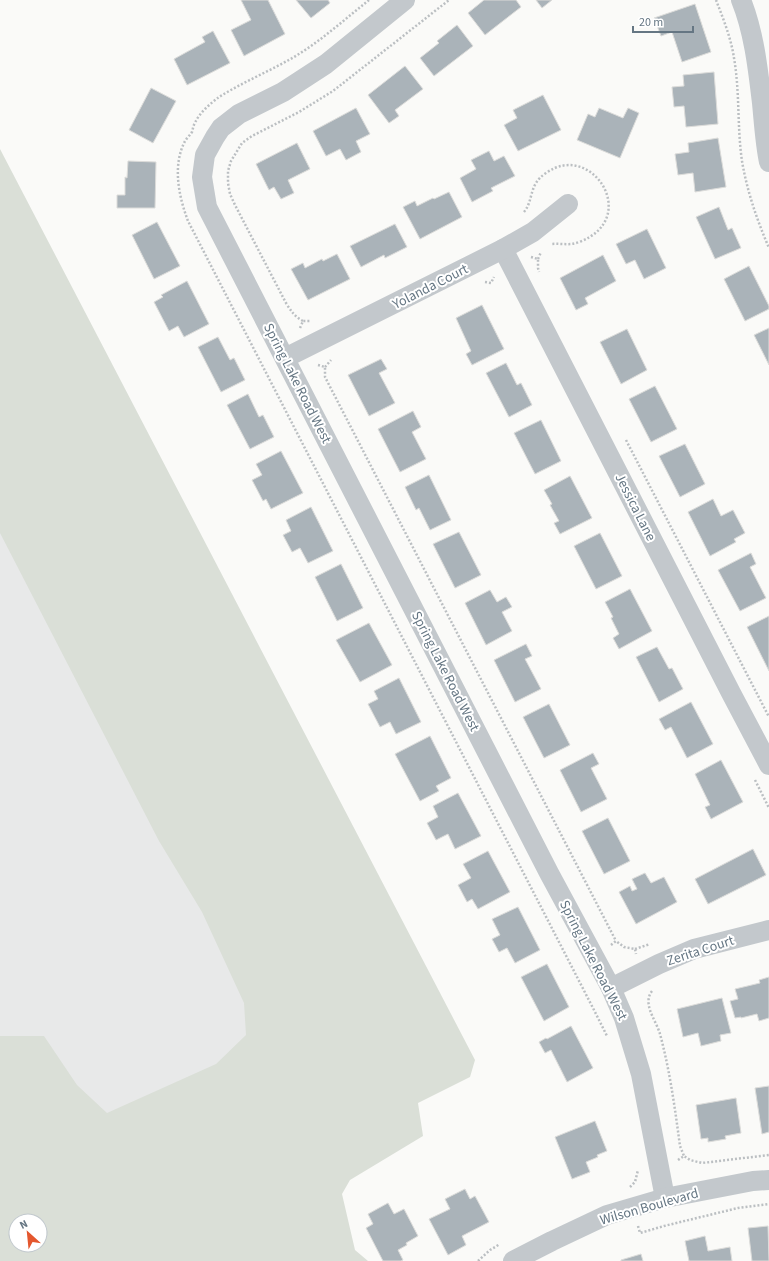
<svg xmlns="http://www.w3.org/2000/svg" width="769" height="1261" viewBox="0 0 769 1261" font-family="'Source Sans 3',sans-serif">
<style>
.built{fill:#e8e9e9;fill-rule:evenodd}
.green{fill:#dadfd7;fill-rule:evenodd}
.building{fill:#aab3b9;stroke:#dcdcda}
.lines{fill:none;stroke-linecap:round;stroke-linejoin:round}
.path{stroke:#bbbfc2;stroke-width:2.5;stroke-dasharray:2 2;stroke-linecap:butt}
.street{stroke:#c3c8cc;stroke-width:20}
.labels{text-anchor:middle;stroke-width:4;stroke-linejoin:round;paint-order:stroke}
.street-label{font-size:14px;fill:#657683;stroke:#fff}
</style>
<rect width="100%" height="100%" fill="#fafaf8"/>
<path class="built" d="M 0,172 L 460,1045 L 68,1261 L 0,1261 ZM 16,1221 L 40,1221 L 40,1245 L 16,1245 Z"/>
<path class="green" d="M 0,149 L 475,1060 L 470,1077 L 418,1103 L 423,1136 L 350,1180 L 342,1194 L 355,1250 L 368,1261 L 0,1261 L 0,1036 L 44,1036 L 77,1085 L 107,1113 L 216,1064 L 246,1035 L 244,1003 L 202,912 L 159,841 L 0,533 ZM 16,1221 L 40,1221 L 40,1245 L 16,1245 Z"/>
<g class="building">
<path d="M 241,0 L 268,0 L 285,34 L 244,56 L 231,30 L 251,20 Z"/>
<path d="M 296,0 L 328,0 L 330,3 L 311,18 Z"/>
<path d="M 484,0 L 516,0 L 521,7 L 485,35 L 468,13 Z"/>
<path d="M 536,0 L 552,0 L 542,8 Z"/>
<path d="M 695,4 L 711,52 L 682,62 L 672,32 L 661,36 L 654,18 Z"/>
<path d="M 457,25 L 473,46 L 434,76 L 420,58 L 439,43 L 437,41 Z"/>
<path d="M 213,31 L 230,63 L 187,85 L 174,59 L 205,42 L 202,37 Z"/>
<path d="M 405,66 L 423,89 L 395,110 L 399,116 L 389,123 L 368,95 Z"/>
<path d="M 714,72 L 718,124 L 686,127 L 684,106 L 674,107 L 672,87 L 684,86 L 683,75 Z"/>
<path d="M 151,88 L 176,101 L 153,143 L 129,130 Z"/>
<path d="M 543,95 L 561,130 L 518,151 L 504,125 L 517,118 L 513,110 Z"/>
<path d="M 356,108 L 370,134 L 356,141 L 361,152 L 346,160 L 340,149 L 326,156 L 313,131 Z"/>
<path d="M 599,108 L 623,118 L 628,108 L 639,113 L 620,158 L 577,140 L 588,114 L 595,117 Z"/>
<path d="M 718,138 L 726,187 L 695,192 L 693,173 L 678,175 L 675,154 L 689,152 L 688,143 Z"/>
<path d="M 297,143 L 310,169 L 288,180 L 294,193 L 281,199 L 274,187 L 269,190 L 256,164 Z"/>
<path d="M 489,151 L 494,161 L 504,156 L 515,176 L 491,188 L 493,191 L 472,202 L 460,178 L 476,169 L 471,160 Z"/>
<path d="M 128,161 L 156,162 L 155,208 L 117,208 L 117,195 L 125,195 L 125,177 L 127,178 Z"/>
<path d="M 449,192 L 462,217 L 420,239 L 403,207 L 415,201 L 417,206 L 433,198 L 434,199 Z"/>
<path d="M 719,207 L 728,230 L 732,228 L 741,248 L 715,259 L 696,217 Z"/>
<path d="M 157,222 L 180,266 L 154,279 L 132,235 Z"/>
<path d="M 395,224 L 407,247 L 385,258 L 384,255 L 361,267 L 350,246 Z"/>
<path d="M 647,229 L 666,268 L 644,279 L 635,260 L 626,264 L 616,244 Z"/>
<path d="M 337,254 L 350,279 L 308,300 L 291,269 L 303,263 L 305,268 L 322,259 L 323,261 Z"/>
<path d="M 603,255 L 616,281 L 585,298 L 588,304 L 576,310 L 560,278 Z"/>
<path d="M 749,266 L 769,306 L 769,309 L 745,321 L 724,279 Z"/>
<path d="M 187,281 L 209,324 L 184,337 L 178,326 L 169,331 L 154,302 L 163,297 L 161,295 Z"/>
<path d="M 482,305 L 504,349 L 472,365 L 466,354 L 471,351 L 456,318 Z"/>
<path d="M 769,328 L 769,365 L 754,335 Z"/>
<path d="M 627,329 L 647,370 L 621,384 L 600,342 Z"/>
<path d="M 218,337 L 230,360 L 234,358 L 245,380 L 221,392 L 198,347 Z"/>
<path d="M 381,359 L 387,369 L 379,373 L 395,403 L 369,416 L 348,375 Z"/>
<path d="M 506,363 L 517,385 L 521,383 L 532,405 L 509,417 L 486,373 Z"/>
<path d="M 655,386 L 677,429 L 651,442 L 629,399 Z"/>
<path d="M 248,394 L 259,417 L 263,415 L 274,437 L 250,449 L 227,405 Z"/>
<path d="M 413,411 L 421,427 L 412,432 L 426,459 L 400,472 L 378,429 Z"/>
<path d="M 541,420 L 561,461 L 535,474 L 514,433 Z"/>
<path d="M 685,444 L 705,484 L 680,497 L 659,456 Z"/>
<path d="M 281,451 L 303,493 L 271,509 L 266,499 L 263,501 L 252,480 L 262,475 L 256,464 Z"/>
<path d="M 429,475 L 451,520 L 430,530 L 419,508 L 416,510 L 405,487 Z"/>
<path d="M 570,476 L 592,518 L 560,534 L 554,523 L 559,521 L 550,505 L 552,504 L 544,490 Z"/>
<path d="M 713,499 L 721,516 L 733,510 L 745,533 L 734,539 L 736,542 L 710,556 L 688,512 Z"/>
<path d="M 311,507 L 333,551 L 308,563 L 300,548 L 292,552 L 283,535 L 291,531 L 286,520 Z"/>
<path d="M 459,532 L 481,575 L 455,588 L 433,544 Z"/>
<path d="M 600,533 L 622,576 L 596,589 L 574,546 Z"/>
<path d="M 751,553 L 756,564 L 750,567 L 766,598 L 740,611 L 718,570 Z"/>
<path d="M 341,564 L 363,608 L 337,621 L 315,577 Z"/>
<path d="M 630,589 L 652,631 L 619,649 L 613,638 L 619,634 L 611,618 L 613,617 L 605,602 Z"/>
<path d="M 490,590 L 497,602 L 506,597 L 512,607 L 502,612 L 512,631 L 486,645 L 465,603 Z"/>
<path d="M 769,616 L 769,671 L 747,627 Z"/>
<path d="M 369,623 L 392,665 L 360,682 L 336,640 Z"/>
<path d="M 526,644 L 532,656 L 525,659 L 541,689 L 515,702 L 494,660 Z"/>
<path d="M 657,647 L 669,669 L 672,668 L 683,689 L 659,702 L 636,657 Z"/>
<path d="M 399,678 L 421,722 L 396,734 L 390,722 L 380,727 L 368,704 L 378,699 L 374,691 Z"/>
<path d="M 691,702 L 713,744 L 687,758 L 671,727 L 665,730 L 659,719 Z"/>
<path d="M 549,704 L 570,745 L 544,758 L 523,717 Z"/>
<path d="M 430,736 L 451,778 L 436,786 L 439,791 L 420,801 L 395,754 Z"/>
<path d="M 593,753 L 599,764 L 591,768 L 607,799 L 581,812 L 560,770 Z"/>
<path d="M 721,760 L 743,802 L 711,819 L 705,807 L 710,805 L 695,774 Z"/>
<path d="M 458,793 L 481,836 L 455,849 L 448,834 L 436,840 L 427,823 L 438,817 L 433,806 Z"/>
<path d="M 608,818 L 630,861 L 604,874 L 582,831 Z"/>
<path d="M 753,849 L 766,875 L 708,904 L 695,879 Z"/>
<path d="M 488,851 L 510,892 L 478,909 L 472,899 L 467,902 L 458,885 L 471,878 L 463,864 Z"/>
<path d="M 645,873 L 651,883 L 664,877 L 677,902 L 636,924 L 619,892 L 630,886 L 632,891 L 637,889 L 632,879 Z"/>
<path d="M 518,907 L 540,950 L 515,963 L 507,948 L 499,952 L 492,939 L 500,935 L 492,919 Z"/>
<path d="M 547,964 L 569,1007 L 544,1021 L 521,977 Z"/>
<path d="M 769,977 L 769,1018 L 759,1021 L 757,1014 L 741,1018 L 741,1017 L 735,1018 L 730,1001 L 738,999 L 735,989 L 760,983 L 759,980 Z"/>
<path d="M 722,998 L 731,1033 L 720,1035 L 721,1041 L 701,1046 L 698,1033 L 683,1037 L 677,1009 Z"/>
<path d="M 571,1026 L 593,1068 L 567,1082 L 551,1050 L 545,1053 L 539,1042 L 546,1038 L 547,1039 Z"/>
<path d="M 769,1086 L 769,1132 L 762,1134 L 755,1088 Z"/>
<path d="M 736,1098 L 741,1133 L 725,1136 L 726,1139 L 708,1142 L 708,1138 L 701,1139 L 696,1105 Z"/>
<path d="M 595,1121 L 607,1151 L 597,1155 L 598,1157 L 586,1162 L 590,1172 L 572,1179 L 555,1137 Z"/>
<path d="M 465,1189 L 470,1199 L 475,1196 L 489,1222 L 462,1236 L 466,1245 L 448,1255 L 429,1219 L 450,1209 L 445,1199 Z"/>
<path d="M 388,1203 L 394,1214 L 404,1209 L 418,1236 L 406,1243 L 407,1245 L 398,1250 L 403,1260 L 401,1261 L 383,1261 L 366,1228 L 373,1224 L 368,1214 Z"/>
<path d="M 768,1226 L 769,1261 L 752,1261 L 748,1228 Z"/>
<path d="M 705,1236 L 708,1251 L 730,1247 L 732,1261 L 689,1261 L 685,1241 Z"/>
<path d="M 641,1254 L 643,1261 L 621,1261 L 621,1260 Z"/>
</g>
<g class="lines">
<g class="path">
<path d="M 369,0 C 345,19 321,41 294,57 C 270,71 243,82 219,97 C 211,103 199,113 195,123 C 193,126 193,129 192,132 C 190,135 187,138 185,141 C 172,166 179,197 188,221 L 594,1010 L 607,1036"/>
<path d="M 716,0 C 723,18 731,38 734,58 C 740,92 737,127 742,161 C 747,191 757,220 769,248"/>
<path d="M 524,212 C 534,200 528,185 546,173 C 592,140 642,219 579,242 C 570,246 561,243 551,244"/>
<path d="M 531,257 L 538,259 L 538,268 L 539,272"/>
<path d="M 538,259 L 541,252"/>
<path d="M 485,282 L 491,283 L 494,277"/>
<path d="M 303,321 C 295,317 291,311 286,303 L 235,205 L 230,194 L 228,183 L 228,171 L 231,161 L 242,143 L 252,136 L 299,112 L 333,91 L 449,0"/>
<path d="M 300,328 L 303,321 L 311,321"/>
<path d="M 318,365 L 325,367 L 325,377 L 616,941"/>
<path d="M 325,367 L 331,360"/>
<path d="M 626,440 L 769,717"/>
<path d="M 755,780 L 769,808"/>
<path d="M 611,945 L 616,941 L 624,947 L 635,949 L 636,954"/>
<path d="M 635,949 L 650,944"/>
<path d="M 652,991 C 642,1004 656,1020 660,1034 C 670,1071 675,1109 680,1146 L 684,1156"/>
<path d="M 678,1160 L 684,1156 L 690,1160 L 702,1163 L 769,1155"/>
<path d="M 630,1187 L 635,1182 L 638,1170"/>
<path d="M 638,1226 L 640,1233 L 664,1226 L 738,1208 L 769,1204"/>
<path d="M 478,1261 L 490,1250 L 500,1244"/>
</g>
<g class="street">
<path d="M 405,0 L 326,64 L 283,92 L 239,114 L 221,128 L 215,137 L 205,155 L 202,177 L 207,207 L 549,873 L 611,988 L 624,1018 L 641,1074 L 665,1198"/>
<path d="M 741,0 C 754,32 758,69 762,103 C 764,123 765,143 769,162"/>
<path d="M 503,249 L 731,693 L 769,765"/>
<path d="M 285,358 L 503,249 L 533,232 L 568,204"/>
<path d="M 611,988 L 659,964 L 694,949 L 769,930"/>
<path d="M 513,1261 L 552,1241 L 607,1215 L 665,1198 L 753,1181 L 769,1180"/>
</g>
</g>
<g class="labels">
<g class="street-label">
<text transform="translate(430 286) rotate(-27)" y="5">Yolanda Court</text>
<text transform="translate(298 383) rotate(63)" y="5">Spring Lake Road West</text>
<text transform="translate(636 507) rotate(63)" y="5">Jessica Lane</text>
<text transform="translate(446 671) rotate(63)" y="5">Spring Lake Road West</text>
<text transform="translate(700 950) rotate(-18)" y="5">Zerita Court</text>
<text transform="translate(594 960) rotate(63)" y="5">Spring Lake Road West</text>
<text transform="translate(649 1206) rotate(-16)" y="5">Wilson Boulevard</text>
</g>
</g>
<g transform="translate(28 1233) rotate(333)"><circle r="19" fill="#ffffff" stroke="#c1c8cd"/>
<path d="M0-3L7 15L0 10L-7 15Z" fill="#e4572e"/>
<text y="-6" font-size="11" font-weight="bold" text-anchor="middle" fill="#657683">N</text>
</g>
<path d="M633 26v6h60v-6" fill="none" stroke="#657683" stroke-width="2"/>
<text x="639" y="26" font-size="12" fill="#657683" stroke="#ffffff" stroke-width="3" paint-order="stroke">20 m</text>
</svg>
